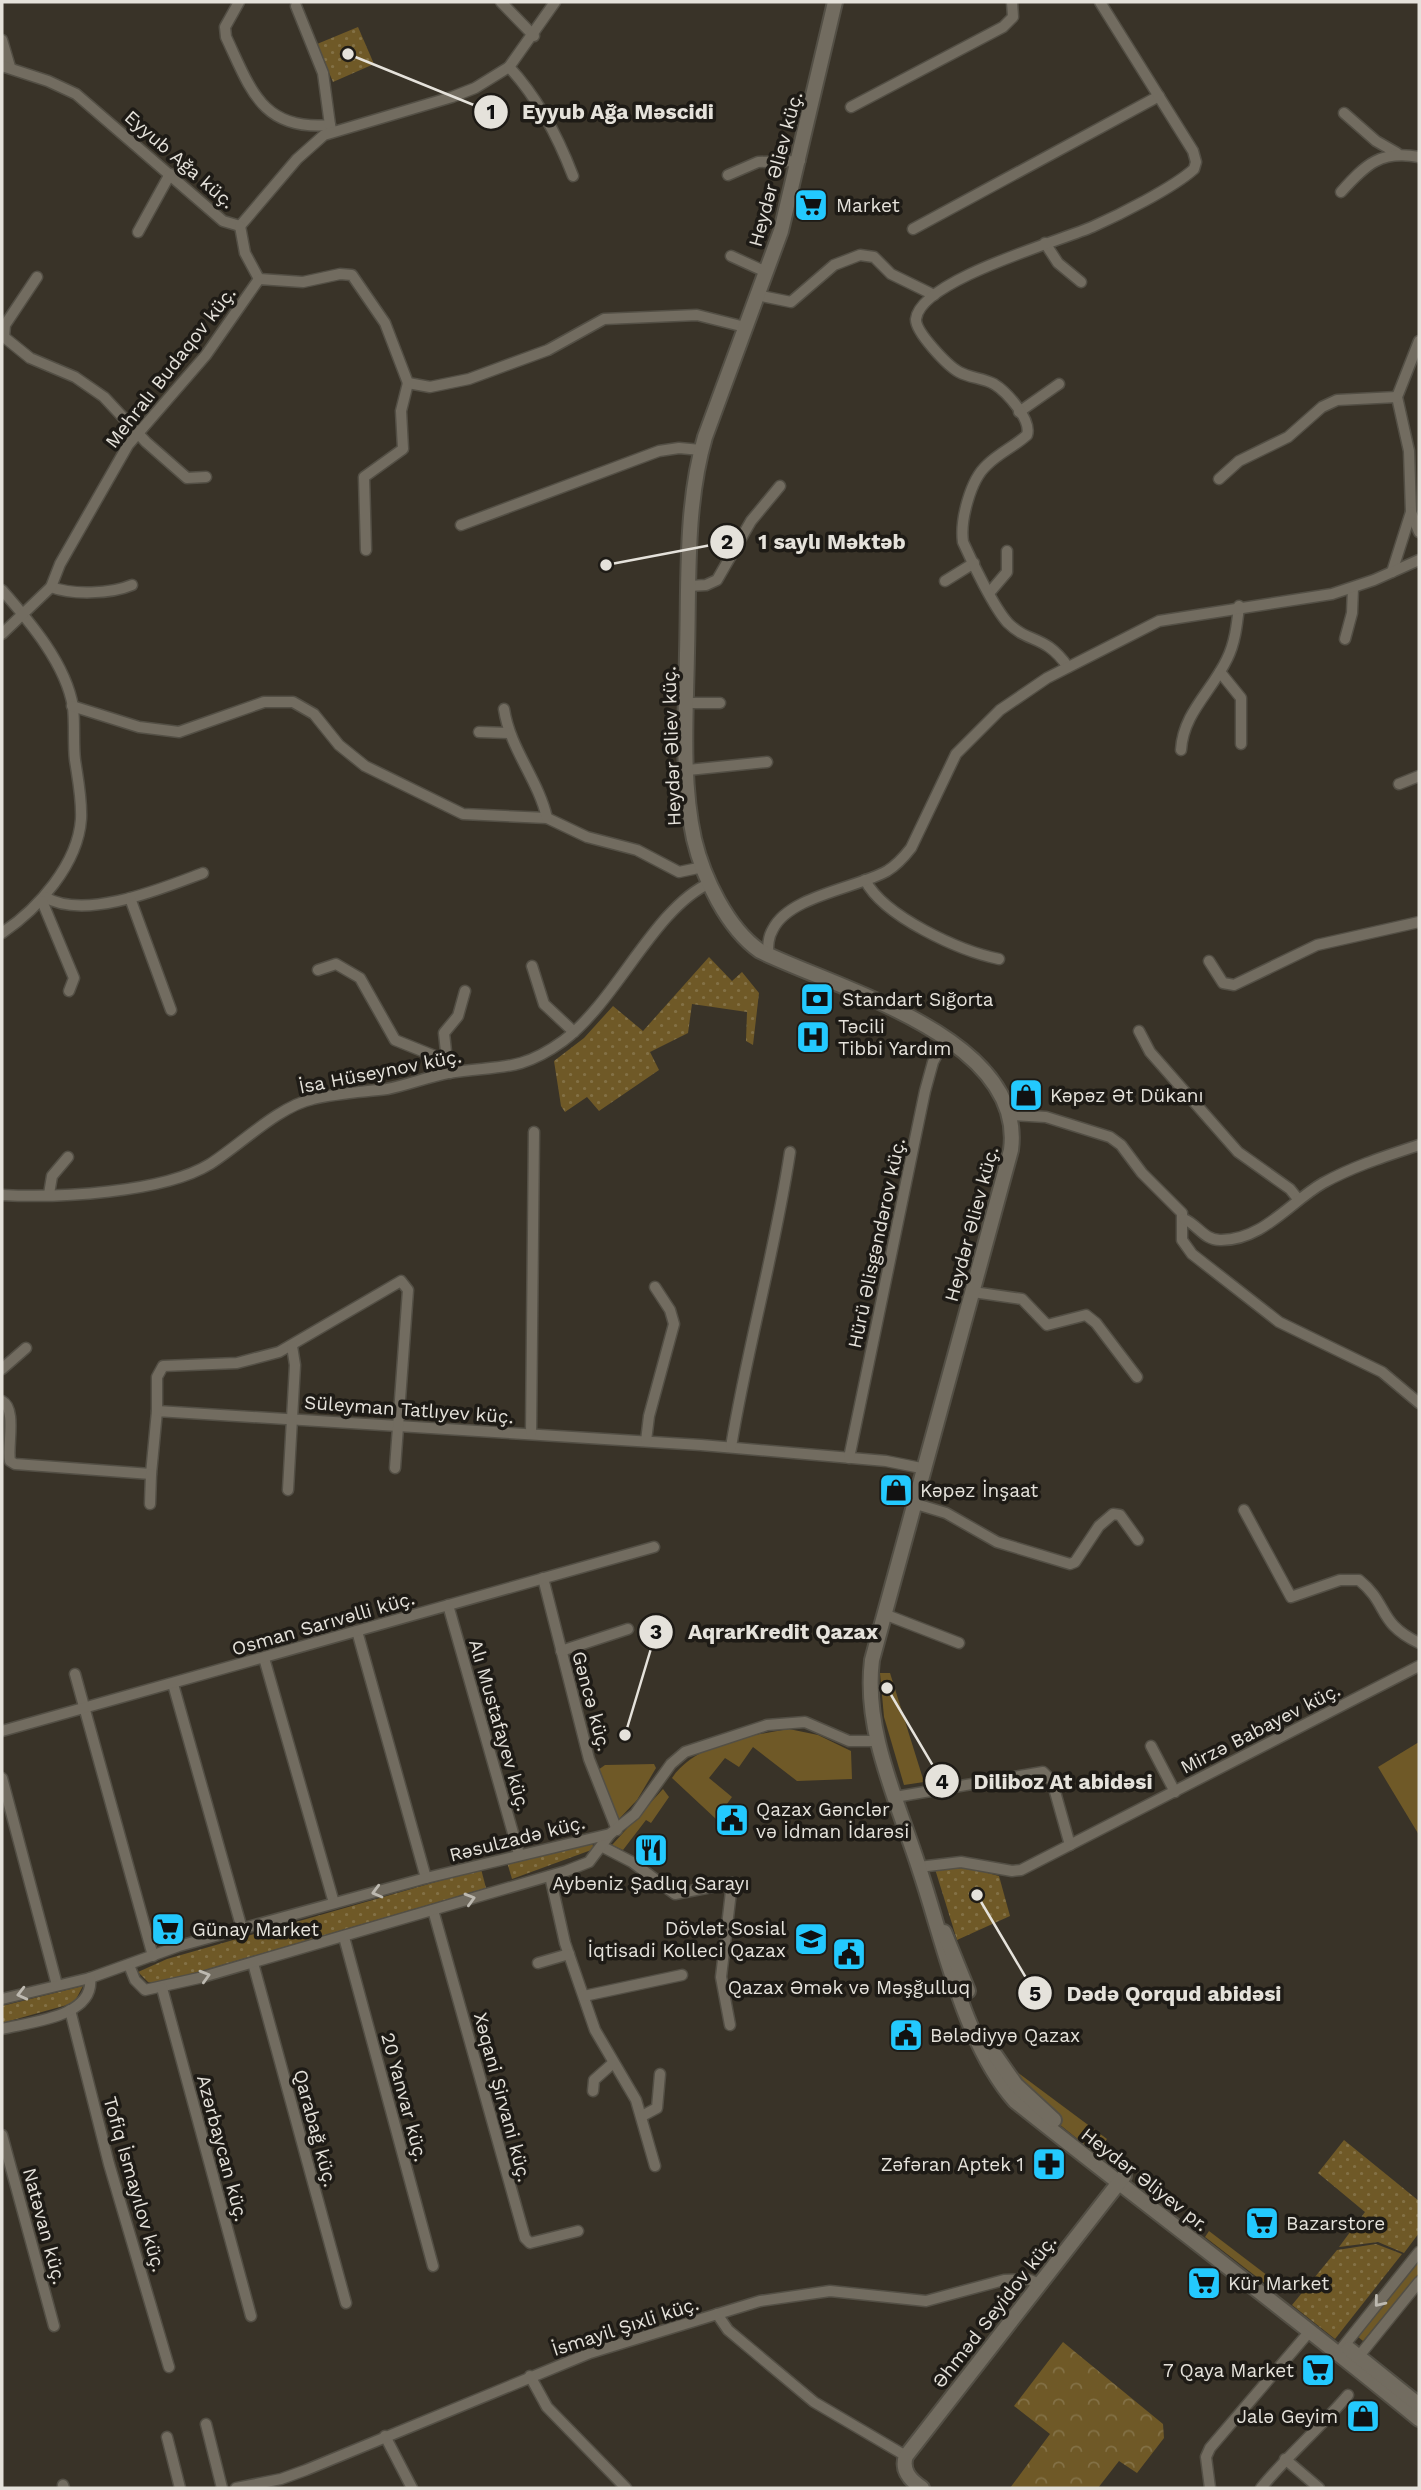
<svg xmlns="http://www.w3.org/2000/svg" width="1421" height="2490" viewBox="0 0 1421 2490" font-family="'Work Sans',sans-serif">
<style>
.green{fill:#6f5927}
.forest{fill:url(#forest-crowns)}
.park{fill:url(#park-dots)}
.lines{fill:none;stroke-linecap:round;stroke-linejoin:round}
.street-casing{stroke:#534f45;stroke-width:13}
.secondary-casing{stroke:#534f45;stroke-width:18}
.street{stroke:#726c60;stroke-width:10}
.secondary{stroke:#726c60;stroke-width:14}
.oneway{stroke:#bdb9b0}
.labels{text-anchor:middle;stroke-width:7;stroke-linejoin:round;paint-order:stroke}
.street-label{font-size:19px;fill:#e5e2db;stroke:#1e1b16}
.poi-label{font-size:19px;fill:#e5e2db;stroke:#1e1b16;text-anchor:start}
.leader{fill:none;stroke:#e5e2db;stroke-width:2.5}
.callout-dot{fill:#e5e2db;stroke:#1e1b16;stroke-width:2.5}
.mark-label{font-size:21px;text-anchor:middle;font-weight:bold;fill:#111}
.callout-label{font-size:21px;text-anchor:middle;font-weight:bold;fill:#e5e2db;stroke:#1e1b16;stroke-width:7;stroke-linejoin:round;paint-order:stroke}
</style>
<defs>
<pattern id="forest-crowns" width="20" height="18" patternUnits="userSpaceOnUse" patternTransform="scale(1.75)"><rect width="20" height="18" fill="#6f5927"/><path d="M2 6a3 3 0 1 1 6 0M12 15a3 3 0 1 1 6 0" fill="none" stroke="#837146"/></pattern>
<pattern id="park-dots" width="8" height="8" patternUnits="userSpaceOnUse" patternTransform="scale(1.75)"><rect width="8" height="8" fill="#6f5927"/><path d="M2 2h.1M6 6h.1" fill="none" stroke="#837146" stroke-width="1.8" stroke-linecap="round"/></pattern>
</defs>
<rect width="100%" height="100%" fill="#393328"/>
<g class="green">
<path d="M 880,1673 L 890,1673 L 924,1782 L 904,1785 L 884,1717 Z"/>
<path d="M 789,1729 L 818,1735 L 851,1751 L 852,1779 L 797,1781 L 753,1747 L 739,1767 L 725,1758 L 709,1778 L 732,1797 L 716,1819 L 672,1778 C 696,1743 748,1736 789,1729 Z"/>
<path d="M 1419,1742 L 1419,1835 L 1378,1767 Z"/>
<path d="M 654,1764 L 656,1768 L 637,1800 L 619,1819 L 598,1770 L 605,1765 Z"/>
<path d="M 663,1789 L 669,1797 L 651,1823 L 646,1820 L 623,1850 L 612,1845 Z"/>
<path d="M 1009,2066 L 1107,2139 L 1096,2154 L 1022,2094 Z"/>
<path d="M 1209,2231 L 1276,2282 L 1271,2288 L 1205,2237 Z"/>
<path d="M 1419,2260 L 1419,2273 L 1363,2341 L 1357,2336 Z"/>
</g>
<path class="forest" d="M 1063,2342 L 1163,2424 L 1164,2438 L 1137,2473 L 1119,2461 L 1098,2488 L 1010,2488 L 1050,2434 L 1014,2406 Z"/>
<g class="park">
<path d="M 358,27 L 374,64 L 333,82 L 317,44 Z"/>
<path d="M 709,957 L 732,981 L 742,972 L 759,993 L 753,1045 L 746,1041 L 747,1012 L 692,1004 L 688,1033 L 650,1052 L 659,1070 L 599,1111 L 587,1097 L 565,1112 L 561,1106 L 554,1061 L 584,1038 L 613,1006 L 643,1031 Z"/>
<path d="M 592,1843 L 594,1849 L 512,1879 L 507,1862 Z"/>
<path d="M 969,1868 L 999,1876 L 1010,1916 L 957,1940 L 935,1869 Z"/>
<path d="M 481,1869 L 486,1888 L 157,1984 L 148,1982 L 138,1972 L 167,1959 Z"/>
<path d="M 83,1986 L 75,2001 L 67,2005 L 2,2023 L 2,2006 Z"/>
<path d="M 1344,2140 L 1419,2201 L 1419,2233 L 1404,2253 L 1378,2242 L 1339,2247 L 1365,2212 L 1318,2173 Z"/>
<path d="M 1376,2244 L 1402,2254 L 1335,2339 L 1292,2305 L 1337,2250 Z"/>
</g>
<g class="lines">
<g class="street-casing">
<g id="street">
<path d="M 239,2 L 225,27 L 226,37 C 251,90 262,131 330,125 L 332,132"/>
<path d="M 501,2 L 534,36"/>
<path d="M 296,6 L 323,73 L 330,125"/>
<path d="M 2,40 L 10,67"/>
<path d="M 2,66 L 48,81 L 76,94 L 223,221 L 240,226 L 297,159 L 324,135 L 452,97 L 475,88 L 509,67 L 555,2"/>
<path d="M 509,67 C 538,98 558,137 573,176"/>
<path d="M 851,107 L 1003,27 L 1013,17 L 1012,2"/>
<path d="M 1344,113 L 1376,141 L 1397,153"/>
<path d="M 728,175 L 758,162 L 800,161"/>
<path d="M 1341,192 C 1366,164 1381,150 1419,157"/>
<path d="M 240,226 L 245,253 L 259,279"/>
<path d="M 913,229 L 1159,96"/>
<path d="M 138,232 L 170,174"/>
<path d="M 1045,243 L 1058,263 L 1081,282"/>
<path d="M 731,256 L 766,272"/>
<path d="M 37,277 L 5,325 L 4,337 L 30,358 L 75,377 L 104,397 L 146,442 L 187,478 L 206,477"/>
<path d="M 757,295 L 791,302 L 834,265 L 860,255 L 874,257 L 891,274 L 934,295"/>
<path d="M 1419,341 L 1397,397 L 1409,451 L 1411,512 L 1419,532"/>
<path d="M 1019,412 L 1059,384"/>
<path d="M 1219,479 L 1239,461 L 1288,437 L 1322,407 L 1337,400 L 1397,397"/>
<path d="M 461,525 L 659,451 L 679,448 L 701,450"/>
<path d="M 366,550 L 364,477 L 403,449 L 401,411 L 408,383"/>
<path d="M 1392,572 L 1411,512"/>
<path d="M 945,581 L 974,563"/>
<path d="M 689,586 L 706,585 L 717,580 L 751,521 L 780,486"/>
<path d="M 51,587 C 72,595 111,594 132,585"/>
<path d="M 2,590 C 30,622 66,664 73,707 C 75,725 73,743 75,760 C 78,780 82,799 81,819 C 78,864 38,909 2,933"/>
<path d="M 990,592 L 1007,572 L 1007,551"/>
<path d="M 2,634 L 51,587 L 60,564 L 128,445 L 206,355 L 259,279 L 303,282 L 340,274 L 352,275 L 385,323 L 408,383 L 430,387 L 469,379 L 548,350 L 604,319 L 697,315 L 745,327"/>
<path d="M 1345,639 L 1352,613 L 1353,588"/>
<path d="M 1068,667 C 1045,634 1029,644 1008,623 C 994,608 972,562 963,542 C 960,521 970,480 987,465 C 999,453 1015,446 1027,435 C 1032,420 1007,392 994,384 C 983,378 970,378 959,372 C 948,366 915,332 916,319 C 920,280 1060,241 1092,227 C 1119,215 1173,188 1194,169 L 1196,162 L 1193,151 L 1100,2"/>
<path d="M 1220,672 L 1241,698 L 1241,744"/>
<path d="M 687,703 L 720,703"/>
<path d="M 72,706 L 139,727 L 179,732 L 264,702 L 293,702 L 314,714 L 339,745 L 365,766 L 463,814 L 547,818 L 587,837 L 637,850 L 679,872 L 703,867"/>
<path d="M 504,709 C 510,749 538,779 547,818"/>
<path d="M 479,732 L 508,733"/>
<path d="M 1181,750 C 1183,713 1212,691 1227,659 C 1235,643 1237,625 1239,606"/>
<path d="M 688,770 L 767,762"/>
<path d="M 1399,784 L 1419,776"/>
<path d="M 865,880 C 884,917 960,951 999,959"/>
<path d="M 45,897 C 85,921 163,888 203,873"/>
<path d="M 130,898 L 171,1010"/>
<path d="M 42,901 L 74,978 L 69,991"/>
<path d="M 768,955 C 768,946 768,937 773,929 C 789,896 857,888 887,871 C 897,865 904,857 911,848 L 956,754 L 1000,710 L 1047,678 L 1159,621 L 1332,594 L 1374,580 L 1419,560"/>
<path d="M 1209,961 L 1223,983 L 1234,985 L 1317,945 L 1419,922"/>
<path d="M 532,966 L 544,1004 L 574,1032"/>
<path d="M 318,970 L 336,964 L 360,978 L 395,1040 L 447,1061 L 450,1073"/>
<path d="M 1139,1031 L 1150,1052 L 1238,1152 L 1290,1189 L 1298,1199"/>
<path d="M 447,1061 L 444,1033 L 458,1016 L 465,991"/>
<path d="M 1010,1115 L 1046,1117 L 1110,1137 L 1121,1145 L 1142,1173 L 1182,1213 L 1182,1240 L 1192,1254 L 1279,1322 L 1382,1372 L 1419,1403"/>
<path d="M 49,1194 L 52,1176 L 68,1157"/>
<path d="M 2,1195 C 57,1198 163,1193 210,1164 C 240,1145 279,1106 313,1099 C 337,1093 362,1092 387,1089 C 408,1085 427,1077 448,1073 C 498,1065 519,1073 563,1041 C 617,1001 654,908 710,883"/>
<path d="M 1184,1219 C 1198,1225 1204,1240 1220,1240 C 1262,1241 1290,1202 1323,1183 C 1354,1166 1386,1156 1419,1145"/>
<path d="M 973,1292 L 1022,1299 L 1047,1325 L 1086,1315 L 1096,1323 L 1137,1377"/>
<path d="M 2,1369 L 26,1348"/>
<path d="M 2,1401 C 17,1409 7,1446 10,1461 L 15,1464 L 151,1474 L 157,1411 L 701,1445 L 886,1461 L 926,1469"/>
<path d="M 157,1411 L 157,1377 L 163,1366 L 237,1363 L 279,1352 L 401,1281 L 408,1290 L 395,1468"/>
<path d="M 531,1434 L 534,1132"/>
<path d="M 646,1441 L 649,1416 L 674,1324 L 670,1310 L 655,1287"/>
<path d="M 731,1447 C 747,1348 775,1252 790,1152"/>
<path d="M 849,1458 L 925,1091 L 933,1062 L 945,1039"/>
<path d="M 288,1490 L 295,1365 L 292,1346"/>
<path d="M 150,1504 L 151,1474"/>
<path d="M 916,1504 L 946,1513 L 997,1542 L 1070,1564 L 1075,1562 L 1099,1526 L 1113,1514 L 1120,1515 L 1138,1540"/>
<path d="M 1244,1510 L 1291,1597 L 1340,1580 L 1359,1580 C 1389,1604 1377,1623 1419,1643"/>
<path d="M 543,1578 L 589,1759 L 617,1830"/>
<path d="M 448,1605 L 519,1854"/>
<path d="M 884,1614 L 959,1643"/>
<path d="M 357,1631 L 426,1878"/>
<path d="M 561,1651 L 628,1629"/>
<path d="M 264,1658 L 334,1903"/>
<path d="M 75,1674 L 153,1956"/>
<path d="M 173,1684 L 242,1929"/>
<path d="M 2,1731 L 654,1547"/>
<path d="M 1151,1746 L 1175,1792"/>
<path d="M 2,1778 L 57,1985"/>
<path d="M 895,1797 L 1043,1772 L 1052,1781 L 1070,1845"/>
<path d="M 603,1847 L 632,1862 L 675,1894 L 732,1883 L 721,1977 L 730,2025"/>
<path d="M 919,1867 L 961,1862 L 1012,1871 L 1021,1870 L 1419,1666"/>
<path d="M 550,1876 L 565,1943 L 595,2030 L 636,2100 L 655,2166"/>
<path d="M 433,1910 L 525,2238 L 530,2243 L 578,2231"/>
<path d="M 344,1937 L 433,2266"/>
<path d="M 253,1963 L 346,2303"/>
<path d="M 538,1963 L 569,1954"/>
<path d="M 129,1965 L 135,1980 L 145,1990 L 199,1978 L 566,1871 L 589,1862 L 610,1834"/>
<path d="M 162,1988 L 251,2316"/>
<path d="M 584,1996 L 682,1975"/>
<path d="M 2,1999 L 90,1978 L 179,1946 L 426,1878 L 610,1834 L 635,1814 L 671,1764 L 685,1752 L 767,1725 L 805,1722 L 849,1741 L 879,1741"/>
<path d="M 70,2010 L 109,2164 L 169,2367"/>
<path d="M 2,2029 C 30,2022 95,2017 90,1978"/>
<path d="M 593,2091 L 594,2080 L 612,2064"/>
<path d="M 642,2116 L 657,2108 L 660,2074"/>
<path d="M 2,2135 L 54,2326"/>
<path d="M 717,2314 L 728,2330 L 814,2402 L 906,2456"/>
<path d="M 1338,2353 L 1419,2252"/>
<path d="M 1355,2361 L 1419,2282"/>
<path d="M 530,2376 L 547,2407 L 626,2488"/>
<path d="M 206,2424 L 222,2488"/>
<path d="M 385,2436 L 412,2488"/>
<path d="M 167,2437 L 180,2488"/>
<path d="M 1285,2459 L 1319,2488"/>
<path d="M 63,2485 L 64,2488"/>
<path d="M 236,2488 L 281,2479 L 306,2470 L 590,2353 L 760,2301 L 830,2291 L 926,2301 L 1004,2280 L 1027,2279 L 1040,2284"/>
<path d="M 1210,2488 L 1206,2457 L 1210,2448 L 1310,2331"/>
<path d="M 1261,2488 C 1288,2455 1320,2428 1348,2395"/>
</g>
</g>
<g class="secondary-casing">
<g id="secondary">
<path d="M 835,2 L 781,231 L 705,437 C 685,505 689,583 687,653 C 686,714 681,779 694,839 C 703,877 727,928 760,951 C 837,989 1026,1037 1011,1150 L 872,1660 C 863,1732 899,1804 920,1871 C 944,1943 964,2043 1015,2101 C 1149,2208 1287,2310 1419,2419"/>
<path d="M 944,1932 L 968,1991"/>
<path d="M 995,2055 L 1016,2085 L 1054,2120"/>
<path d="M 1349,2349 L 1419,2405"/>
<path d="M 922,2488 C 910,2480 901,2470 906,2456 L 1124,2176"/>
</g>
</g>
<use href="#street" class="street"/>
<use href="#secondary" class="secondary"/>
</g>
<defs><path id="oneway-chevron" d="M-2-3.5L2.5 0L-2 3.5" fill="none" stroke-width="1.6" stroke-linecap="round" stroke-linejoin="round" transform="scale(1.75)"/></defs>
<g class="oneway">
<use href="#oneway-chevron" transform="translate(377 1892) rotate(165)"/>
<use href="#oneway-chevron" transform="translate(470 1899) rotate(-16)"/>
<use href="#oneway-chevron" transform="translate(205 1976) rotate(-16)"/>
<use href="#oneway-chevron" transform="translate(22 1994) rotate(166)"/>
<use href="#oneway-chevron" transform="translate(1379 2302) rotate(129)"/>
</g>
<defs>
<g id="supermarket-square" transform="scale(1.75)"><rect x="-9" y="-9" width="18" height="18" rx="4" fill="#23c9fe" stroke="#1e1b16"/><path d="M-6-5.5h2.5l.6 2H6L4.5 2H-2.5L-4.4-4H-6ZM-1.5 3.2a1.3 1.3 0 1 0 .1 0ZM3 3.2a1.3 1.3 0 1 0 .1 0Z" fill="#111"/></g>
<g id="bank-square" transform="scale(1.75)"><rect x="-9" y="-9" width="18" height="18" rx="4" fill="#23c9fe" stroke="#1e1b16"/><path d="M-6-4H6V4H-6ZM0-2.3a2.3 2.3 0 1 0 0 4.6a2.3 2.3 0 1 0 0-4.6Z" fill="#111"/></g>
<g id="hospital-square" transform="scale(1.75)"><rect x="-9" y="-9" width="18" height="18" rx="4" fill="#23c9fe" stroke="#1e1b16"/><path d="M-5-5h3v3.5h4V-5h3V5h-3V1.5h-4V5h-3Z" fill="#111"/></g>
<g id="shop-square" transform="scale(1.75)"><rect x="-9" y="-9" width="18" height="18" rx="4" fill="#23c9fe" stroke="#1e1b16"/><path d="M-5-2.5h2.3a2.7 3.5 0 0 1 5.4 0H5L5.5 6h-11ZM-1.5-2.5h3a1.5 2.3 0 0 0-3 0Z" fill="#111"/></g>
<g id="civic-square" transform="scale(1.75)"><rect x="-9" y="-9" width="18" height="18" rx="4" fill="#23c9fe" stroke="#1e1b16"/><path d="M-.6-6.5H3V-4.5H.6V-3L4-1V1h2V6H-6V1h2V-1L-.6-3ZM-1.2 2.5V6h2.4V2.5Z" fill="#111"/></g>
<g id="restaurant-square" transform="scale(1.75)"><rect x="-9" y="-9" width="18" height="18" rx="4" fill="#23c9fe" stroke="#1e1b16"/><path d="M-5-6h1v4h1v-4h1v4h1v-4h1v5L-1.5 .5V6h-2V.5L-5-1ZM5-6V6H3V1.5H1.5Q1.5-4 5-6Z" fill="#111"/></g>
<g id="university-square" transform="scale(1.75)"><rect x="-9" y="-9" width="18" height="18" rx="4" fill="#23c9fe" stroke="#1e1b16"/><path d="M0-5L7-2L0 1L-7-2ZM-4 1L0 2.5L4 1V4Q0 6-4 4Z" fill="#111"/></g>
<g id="pharmacy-square" transform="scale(1.75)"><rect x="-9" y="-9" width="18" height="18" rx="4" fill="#23c9fe" stroke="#1e1b16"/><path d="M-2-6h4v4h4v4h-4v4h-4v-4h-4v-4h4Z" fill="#111"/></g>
</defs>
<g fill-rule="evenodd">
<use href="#supermarket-square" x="811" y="205"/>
<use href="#bank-square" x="817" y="999"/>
<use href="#hospital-square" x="813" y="1037"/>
<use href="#shop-square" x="1026" y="1095"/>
<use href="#shop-square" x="896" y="1490"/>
<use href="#civic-square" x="732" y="1820"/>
<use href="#restaurant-square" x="651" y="1850"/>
<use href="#supermarket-square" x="168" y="1929"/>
<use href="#university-square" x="811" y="1939"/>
<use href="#civic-square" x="849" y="1954"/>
<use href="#civic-square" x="906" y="2035"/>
<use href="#pharmacy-square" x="1049" y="2164"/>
<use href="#supermarket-square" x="1262" y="2223"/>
<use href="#supermarket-square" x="1204" y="2283"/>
<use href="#supermarket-square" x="1318" y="2370"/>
<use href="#shop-square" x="1363" y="2416"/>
</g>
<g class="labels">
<g class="street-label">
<text transform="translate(180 159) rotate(41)" y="7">Eyyub Ağa küç.</text>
<text transform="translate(775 169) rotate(-75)" y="7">Heydər Əliev küç.</text>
<text transform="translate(170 367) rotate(-52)" y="7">Mehralı Budaqov küç.</text>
<text transform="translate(671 746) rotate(-92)" y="7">Heydər Əliev küç.</text>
<text transform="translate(380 1071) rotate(-11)" y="7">İsa Hüseynov küç.</text>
<text transform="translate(971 1224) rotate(-75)" y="7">Heydər Əliev küç.</text>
<text transform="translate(876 1243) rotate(-78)" y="7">Hürü Əlisgəndərov küç.</text>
<text transform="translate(409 1409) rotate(4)" y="7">Süleyman Tatlıyev küç.</text>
<text transform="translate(323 1623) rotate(-16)" y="7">Osman Sarıvəlli küç.</text>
<text transform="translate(592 1701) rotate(75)" y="7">Gəncə küç.</text>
<text transform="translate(500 1725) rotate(74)" y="7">Alı Mustafayev küç.</text>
<text transform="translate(1260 1728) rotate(-27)" y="7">Mirzə Babayev küç.</text>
<text transform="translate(517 1838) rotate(-14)" y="7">Rəsulzadə küç.</text>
<text transform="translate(405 2097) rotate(75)" y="7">20 Yanvar küç.</text>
<text transform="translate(503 2097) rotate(75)" y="7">Xəqani Şirvani küç.</text>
<text transform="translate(316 2128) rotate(75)" y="7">Qarabağ küç.</text>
<text transform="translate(223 2148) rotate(75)" y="7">Azərbaycan küç.</text>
<text transform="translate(1145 2179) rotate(38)" y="7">Heydər Əliyev pr.</text>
<text transform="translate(135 2184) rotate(74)" y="7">Tofiq İsmayılov küç.</text>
<text transform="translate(45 2226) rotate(75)" y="7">Natəvan küç.</text>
<text transform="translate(994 2311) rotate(-52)" y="7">Əhməd Seyidov küç.</text>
<text transform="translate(625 2326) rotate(-18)" y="7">İsmayil Şıxli küç.</text>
</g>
<g class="poi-label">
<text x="836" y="212">Market</text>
<text x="842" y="1006">Standart Sığorta</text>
<text x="838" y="1033">Təcili<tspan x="838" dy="22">Tibbi Yardım</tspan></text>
<text x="1050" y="1102">Kəpəz Ət Dükanı</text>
<text x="920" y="1497">Kəpəz İnşaat</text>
<text x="756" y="1816">Qazax Gənclər<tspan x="756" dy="22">və İdman İdarəsi</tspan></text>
<text x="651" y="1890" text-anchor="middle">Aybəniz Şadlıq Sarayı</text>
<text x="786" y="1935" text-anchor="end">Dövlət Sosial<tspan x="786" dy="22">İqtisadi Kolleci Qazax</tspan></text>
<text x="192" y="1936">Günay Market</text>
<text x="849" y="1994" text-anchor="middle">Qazax Əmək və Məşğulluq</text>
<text x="930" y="2042">Bələdiyyə Qazax</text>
<text x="1024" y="2171" text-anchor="end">Zəfəran Aptek 1</text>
<text x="1286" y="2230">Bazarstore</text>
<text x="1228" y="2290">Kür Market</text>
<text x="1294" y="2377" text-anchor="end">7 Qaya Market</text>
<text x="1338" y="2423" text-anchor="end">Jalə Geyim</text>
</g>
</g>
<path class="leader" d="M348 54L491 112M606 565L727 542M625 1735L656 1632M887 1688L942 1781M977 1895L1035 1993"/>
<g class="callout-dot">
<circle cx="348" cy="54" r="7"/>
<circle cx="606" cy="565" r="7"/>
<circle cx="625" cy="1735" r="7"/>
<circle cx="887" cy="1688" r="7"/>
<circle cx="977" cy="1895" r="7"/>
<circle cx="491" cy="112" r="18"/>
<circle cx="727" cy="542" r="18"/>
<circle cx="656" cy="1632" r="18"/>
<circle cx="942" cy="1781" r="18"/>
<circle cx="1035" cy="1993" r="18"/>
</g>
<g class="mark-label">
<text x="491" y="119">1</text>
<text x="727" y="549">2</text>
<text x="656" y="1639">3</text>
<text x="942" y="1789">4</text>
<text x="1035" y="2001">5</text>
</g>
<g class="callout-label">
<text x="618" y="119">Eyyub Ağa Məscidi</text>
<text x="832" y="549">1 saylı Məktəb</text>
<text x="783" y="1639">AqrarKredit Qazax</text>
<text x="1063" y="1789">Diliboz At abidəsi</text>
<text x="1174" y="2001">Dədə Qorqud abidəsi</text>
</g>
<rect width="1421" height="2490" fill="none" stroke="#e5e2db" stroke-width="7"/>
</svg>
